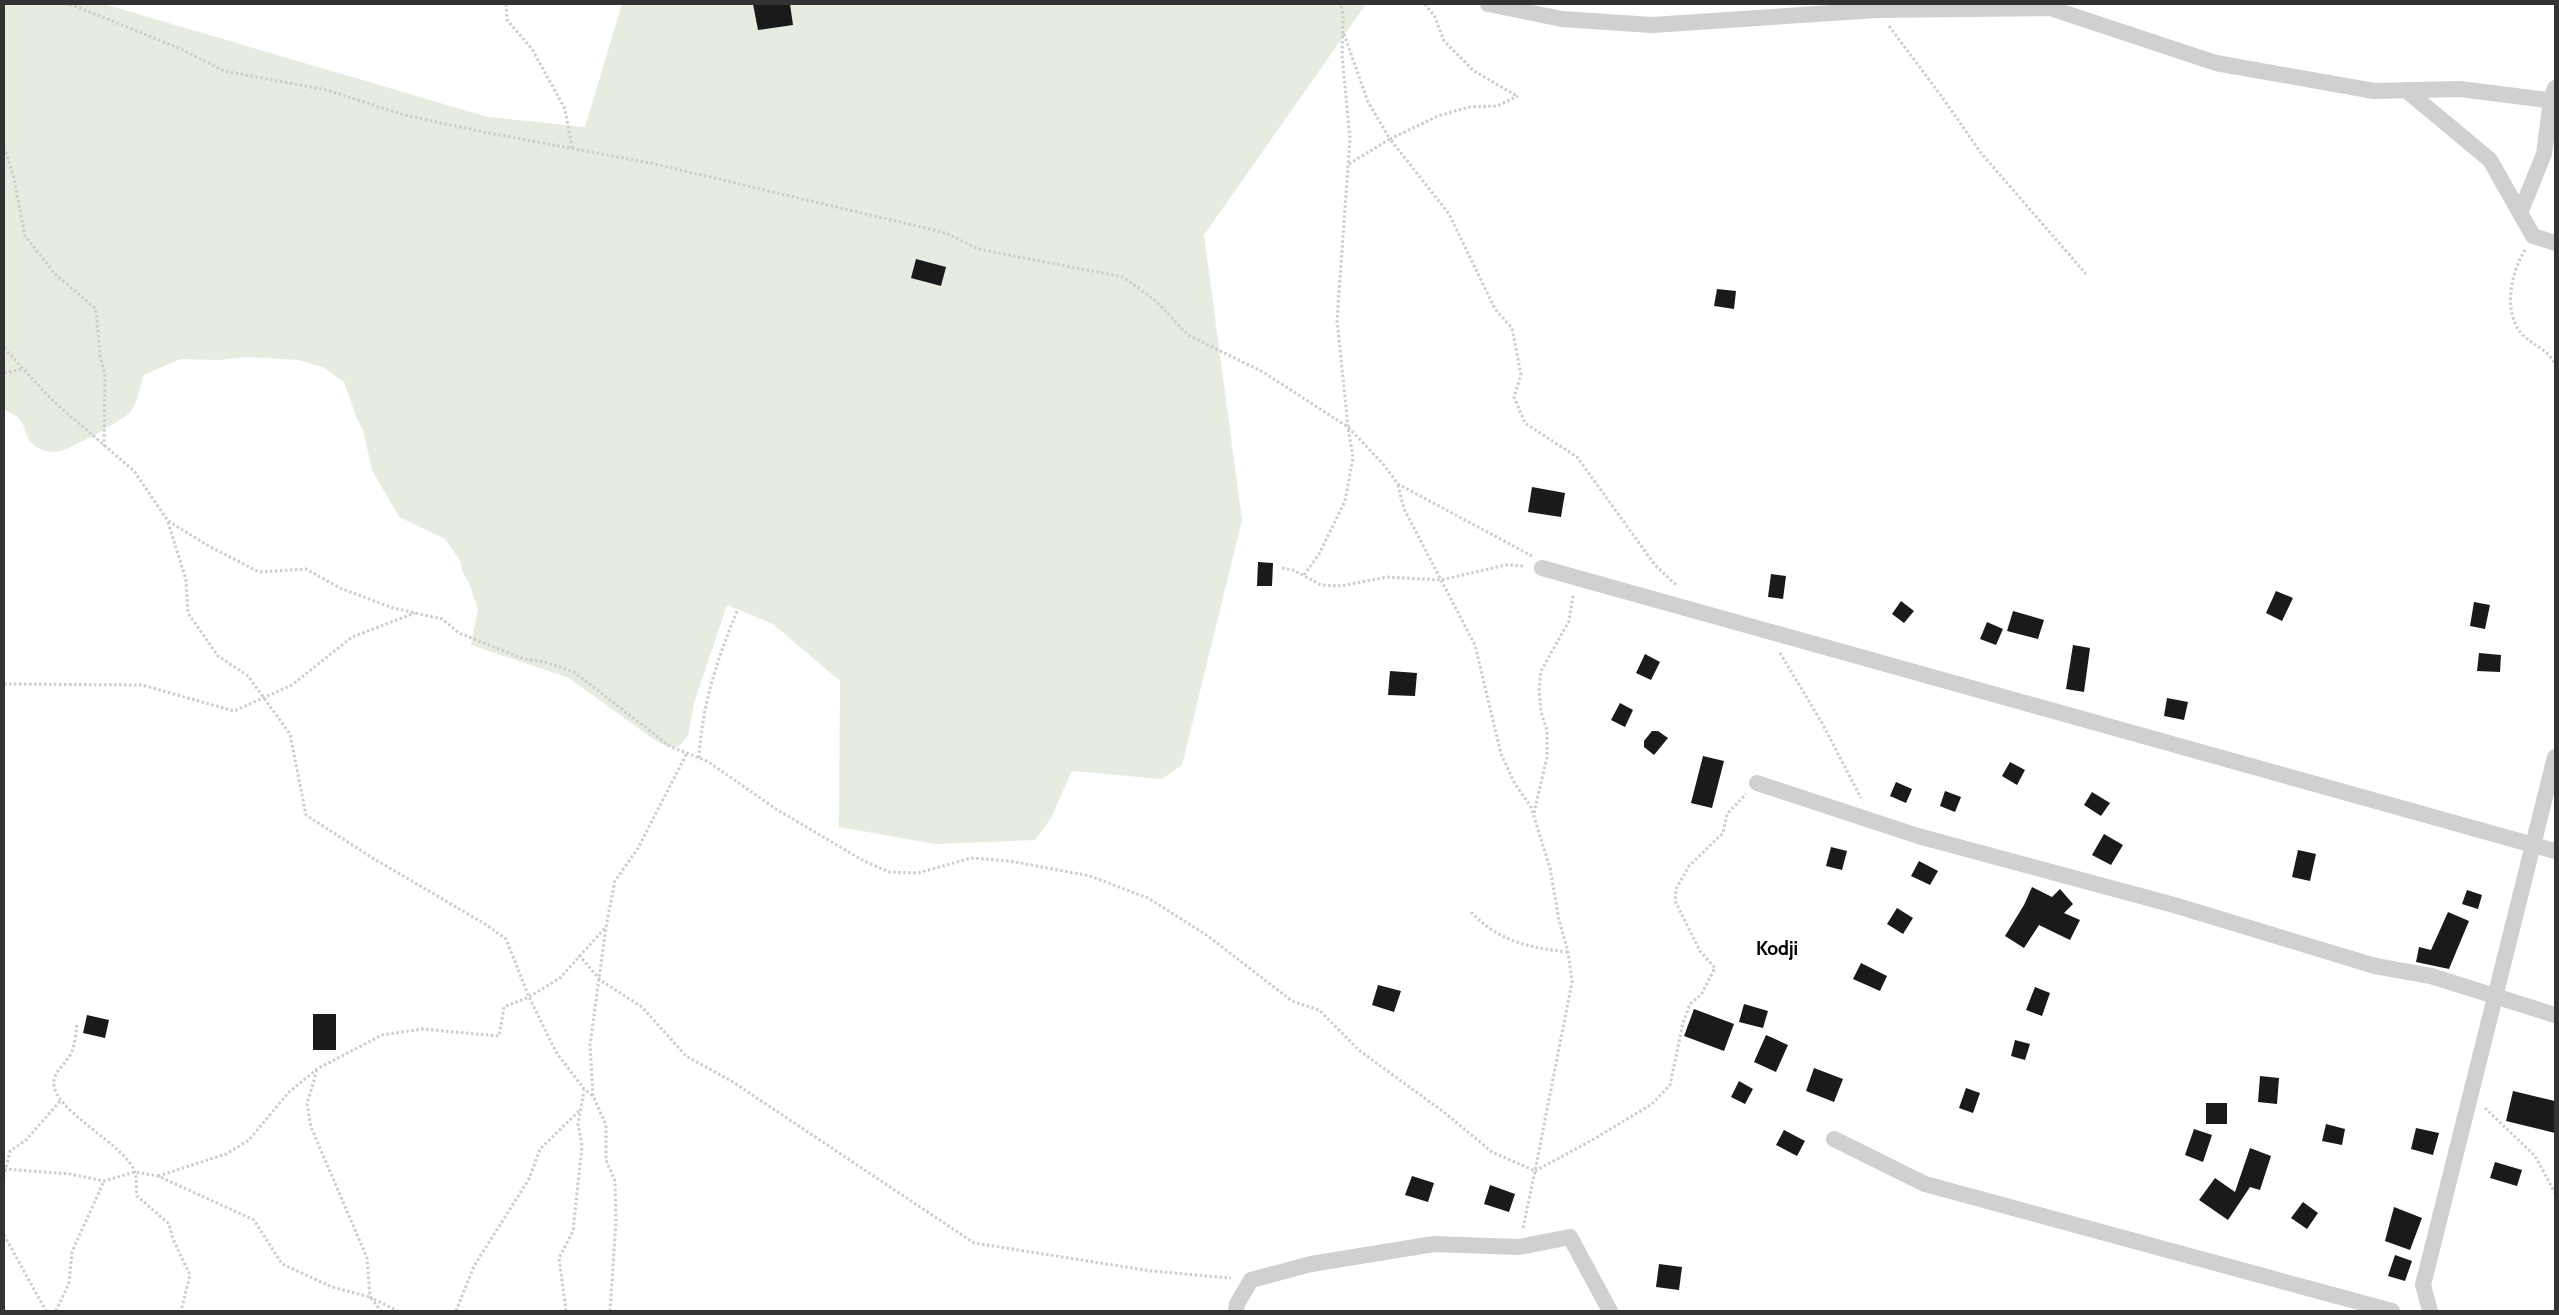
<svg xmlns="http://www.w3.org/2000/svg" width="2559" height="1315" viewBox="0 0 2559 1315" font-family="Cabin,sans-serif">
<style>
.green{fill:#e6ecdf}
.building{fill:#1a1a1a}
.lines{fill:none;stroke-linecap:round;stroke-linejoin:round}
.path{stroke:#cdcdcd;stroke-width:3;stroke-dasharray:2.5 2.5;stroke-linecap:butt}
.street{stroke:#d0d0d0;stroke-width:16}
.labels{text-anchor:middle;stroke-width:5;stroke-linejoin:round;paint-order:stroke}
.neighbourhood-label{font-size:19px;font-weight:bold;fill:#000;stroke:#fff}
</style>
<rect width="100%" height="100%" fill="#fff"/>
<path class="green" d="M 4,4 L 104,4 L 488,117 L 585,127 L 622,4 L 1366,4 L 1204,235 L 1242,520 L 1182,765 L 1162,779 L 1072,771 L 1051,818 L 1035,840 L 935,844 L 839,827 L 840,681 L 773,624 L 727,605 L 694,703 L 688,736 L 678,747 L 668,747 L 656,741 L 569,678 L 471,645 L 478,609 L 469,583 L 463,573 L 460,560 L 445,539 L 399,517 L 372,470 L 363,430 L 357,419 L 344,382 L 323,367 L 298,360 L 245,357 L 219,360 L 180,359 L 144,375 C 139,387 139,400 131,411 C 123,421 75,446 61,451 C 53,453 41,451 35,446 C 19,433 32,420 4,410 Z"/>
<g class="building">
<path d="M 753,4 L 790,4 L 793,25 L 758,30 Z"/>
<path d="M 916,259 L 946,267 L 941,286 L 911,278 Z"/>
<path d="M 1717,289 L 1736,291 L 1734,309 L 1714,306 Z"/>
<path d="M 1532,487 L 1565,493 L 1561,517 L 1528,512 Z"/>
<path d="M 1258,562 L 1273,563 L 1272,586 L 1257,586 Z"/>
<path d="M 1771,574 L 1786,576 L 1783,599 L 1768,597 Z"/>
<path d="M 2276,591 L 2293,598 L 2282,621 L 2266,613 Z"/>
<path d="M 1901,601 L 1914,611 L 1904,623 L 1892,614 Z"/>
<path d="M 2474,602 L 2490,605 L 2485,629 L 2470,626 Z"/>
<path d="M 2013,611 L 2044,620 L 2038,639 L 2007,631 Z"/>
<path d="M 1987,622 L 2003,629 L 1996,645 L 1980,639 Z"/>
<path d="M 2073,645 L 2090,648 L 2084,692 L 2066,689 Z"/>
<path d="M 2479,653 L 2501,655 L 2500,672 L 2477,671 Z"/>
<path d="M 1645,654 L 1660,662 L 1651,680 L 1636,673 Z"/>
<path d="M 1390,671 L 1417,673 L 1415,696 L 1388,695 Z"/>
<path d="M 2167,698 L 2188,702 L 2184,720 L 2164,716 Z"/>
<path d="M 1620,703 L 1633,710 L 1625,727 L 1611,720 Z"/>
<path d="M 1652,731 L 1658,731 L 1668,738 L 1654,755 L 1644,747 L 1644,741 Z"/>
<path d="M 1703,756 L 1724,761 L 1712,808 L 1691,803 Z"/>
<path d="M 2010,762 L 2025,770 L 2017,785 L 2002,776 Z"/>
<path d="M 1896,782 L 1912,789 L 1906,803 L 1890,796 Z"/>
<path d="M 1945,791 L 1961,797 L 1955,812 L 1940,806 Z"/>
<path d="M 2092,792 L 2110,803 L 2101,816 L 2084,805 Z"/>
<path d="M 2104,834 L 2123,845 L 2111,865 L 2092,855 Z"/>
<path d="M 1831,847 L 1847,851 L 1842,870 L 1826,866 Z"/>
<path d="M 2298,850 L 2316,854 L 2310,881 L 2292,877 Z"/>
<path d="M 1919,861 L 1938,871 L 1930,885 L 1911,876 Z"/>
<path d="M 2032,887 L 2052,897 L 2060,889 L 2073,904 L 2064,913 L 2080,920 L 2070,940 L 2039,925 L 2024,948 L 2005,936 L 2024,905 Z"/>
<path d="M 2467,890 L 2482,895 L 2478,909 L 2462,904 Z"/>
<path d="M 1897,908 L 1913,918 L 1903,934 L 1887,924 Z"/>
<path d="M 2448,912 L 2469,921 L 2449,969 L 2416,962 L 2419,947 L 2431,950 Z"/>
<path d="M 1861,963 L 1887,976 L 1880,991 L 1853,979 Z"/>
<path d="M 1378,985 L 1401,991 L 1394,1012 L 1372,1005 Z"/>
<path d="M 2035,987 L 2050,993 L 2042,1016 L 2026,1010 Z"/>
<path d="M 1744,1004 L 1768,1011 L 1763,1028 L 1739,1022 Z"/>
<path d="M 1694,1009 L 1734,1024 L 1724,1051 L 1684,1036 Z"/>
<rect x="313" y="1014" width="23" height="36"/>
<path d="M 87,1015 L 109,1020 L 105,1038 L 83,1033 Z"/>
<path d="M 1766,1035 L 1788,1045 L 1776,1072 L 1754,1062 Z"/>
<path d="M 2015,1040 L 2030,1044 L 2025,1060 L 2011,1056 Z"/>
<path d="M 1814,1068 L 1843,1079 L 1834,1102 L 1806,1091 Z"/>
<path d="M 2260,1076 L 2279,1078 L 2277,1104 L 2258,1102 Z"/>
<path d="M 1739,1081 L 1753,1089 L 1745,1104 L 1731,1097 Z"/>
<path d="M 1966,1088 L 1980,1093 L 1973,1113 L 1959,1108 Z"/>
<path d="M 2513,1091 L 2555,1101 L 2555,1133 L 2506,1121 Z"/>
<rect x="2206" y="1103" width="21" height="21"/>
<path d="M 2326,1124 L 2345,1129 L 2342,1145 L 2322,1141 Z"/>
<path d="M 2416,1128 L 2439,1133 L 2433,1155 L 2411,1149 Z"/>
<path d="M 2194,1129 L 2212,1135 L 2203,1162 L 2185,1155 Z"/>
<path d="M 1784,1130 L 1805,1141 L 1797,1156 L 1776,1145 Z"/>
<path d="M 2250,1148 L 2271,1156 L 2260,1190 L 2250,1187 L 2228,1220 L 2199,1200 L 2215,1178 L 2235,1192 Z"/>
<path d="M 2495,1162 L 2522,1170 L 2517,1186 L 2490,1178 Z"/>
<path d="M 1412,1176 L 1434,1183 L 1428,1202 L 1405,1195 Z"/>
<path d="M 1490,1185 L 1515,1194 L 1509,1212 L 1484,1204 Z"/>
<path d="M 2303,1202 L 2318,1213 L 2307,1229 L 2291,1218 Z"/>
<path d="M 2394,1207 L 2422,1218 L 2410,1250 L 2385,1241 Z"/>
<path d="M 2395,1255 L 2412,1261 L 2405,1281 L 2388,1276 Z"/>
<path d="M 1659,1264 L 1682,1267 L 1679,1290 L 1656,1287 Z"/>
</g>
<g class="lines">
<g class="path">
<path d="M 70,4 L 181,49 L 224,71 L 327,90 L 404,115 L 484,132 L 655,164 L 946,233 L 978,249 L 1123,277 L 1156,301 L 1188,335 L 1263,372 L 1348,427 L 1384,465 L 1398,484 L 1532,556"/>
<path d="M 506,4 L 507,20 L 532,49 L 565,109 L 572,148"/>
<path d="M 1425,4 L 1435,17 L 1444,41 L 1474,71 L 1517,96"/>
<path d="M 1889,26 L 1942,97 L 1981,153 L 2086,274"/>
<path d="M 1344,34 L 1368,102 L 1390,139 L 1438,116 L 1469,107 L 1497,106 L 1518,96"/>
<path d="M 4,147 L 13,174 L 25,236 L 55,274 L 96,309 L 100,355 L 105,376 L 104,446"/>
<path d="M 1349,164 L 1390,139 L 1449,214 L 1495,309 L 1512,328 L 1521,375 L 1514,397 L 1525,423 L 1577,457 L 1655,565 L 1677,586"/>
<path d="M 2525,250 C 2511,272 2501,316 2525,337 C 2535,346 2551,352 2555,365"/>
<path d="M 4,348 L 51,399 L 134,471 L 168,521 L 207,545 L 259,572 L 306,569 L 340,588 L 393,608 L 442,619 L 459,633 L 524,659 L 545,662 L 574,672 L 671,747 L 707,761 L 776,809 L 864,861 L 889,872 L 918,873 L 971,858 L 1010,861 L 1090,876 L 1148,898 L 1208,936 L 1292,1001 L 1319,1010 L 1360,1051 L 1445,1113 L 1492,1152 L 1535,1171 L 1523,1228"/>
<path d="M 4,373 L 23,369"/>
<path d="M 1398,485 L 1404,509 L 1475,645 L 1501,754 L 1515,784 L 1531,807 L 1550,868 L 1559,920 L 1568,952 L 1572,982 L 1535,1171"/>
<path d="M 168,522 L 186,580 L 188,613 L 218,656 L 248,676 L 290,734 L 306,815 L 371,857 L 485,924 L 506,939 L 529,997 L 556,1052 L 584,1089 L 593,1096"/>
<path d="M 1282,568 L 1293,570 L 1321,585 L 1341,586 L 1387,577 L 1441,580 L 1506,565 L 1525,566"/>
<path d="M 1304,575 L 1319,554 L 1345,501 L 1353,458 L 1348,427 L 1337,320 L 1350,139 L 1342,55 L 1343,16 L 1341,4"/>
<path d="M 1780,653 L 1822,723 L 1861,798"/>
<path d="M 4,684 L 142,685 L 234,711 L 292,685 L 352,637 L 415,613"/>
<path d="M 699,758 C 702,705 717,660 737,611"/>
<path d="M 1534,813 L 1547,757 L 1547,730 L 1541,712 L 1539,688 L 1541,671 L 1569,621 L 1573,595"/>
<path d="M 1471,912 C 1498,941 1529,948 1568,952"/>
<path d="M 579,955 L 600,980 L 642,1007 L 686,1056 L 733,1082 L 974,1243 L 1151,1271 L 1231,1278"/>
<path d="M 77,1025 C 76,1033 75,1043 72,1051 C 68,1062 57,1068 54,1080 C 49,1110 127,1144 135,1173 C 137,1180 136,1189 137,1196 L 169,1224 L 173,1239 L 190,1275 L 181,1311"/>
<path d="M 317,1070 L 307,1104 L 311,1127 L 367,1258 L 370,1297 L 398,1311"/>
<path d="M 2485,1108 L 2535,1156 L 2555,1193"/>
<path d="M 4,1169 L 70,1174 L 104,1181 L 135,1172 L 158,1176 L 254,1220 L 282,1264 L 332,1287 L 370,1297 L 381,1311"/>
<path d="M 1535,1171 L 1594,1139 L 1652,1104 L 1670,1085 L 1683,1023 L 1690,1004 L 1701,995 L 1715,968 L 1700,951 L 1675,901 L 1676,889 L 1689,866 L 1723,833 L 1727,814 L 1746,794"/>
<path d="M 158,1176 L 226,1154 L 249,1140 L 288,1093 L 317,1069 L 382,1035 L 422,1029 L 499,1036 L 504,1007 L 529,997 L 560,978 L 605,928"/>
<path d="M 4,1177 L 10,1151 L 26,1140 L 61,1100"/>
<path d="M 4,1235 L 46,1311"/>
<path d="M 56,1311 L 69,1283 L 72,1252 L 104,1181"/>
<path d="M 456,1311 L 474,1266 L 529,1179 L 540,1149 L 580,1110"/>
<path d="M 566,1311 L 559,1258 L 573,1231 L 582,1146 L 578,1124 L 584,1090"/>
<path d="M 610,1311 L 616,1221 L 615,1181 L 606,1160 L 606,1125 L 593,1096 L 590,1045 L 606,927 L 615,881 L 638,848 L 687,753"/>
</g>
<g class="street">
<path d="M 1488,4 L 1562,19 L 1652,25 L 1877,10 L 2050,8 L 2216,63 L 2374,91 L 2460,89 L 2555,101"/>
<path d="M 2406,90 L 2490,160 L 2533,236 L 2555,243"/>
<path d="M 2520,213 L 2544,154 L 2551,100 L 2555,88"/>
<path d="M 1542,568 L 2555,851"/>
<path d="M 1757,783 L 1918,836 L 2174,905 L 2375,966 L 2431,976 L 2555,1015"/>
<path d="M 1834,1139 L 1925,1184 L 2392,1311"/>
<path d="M 1236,1311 L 1237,1304 L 1251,1280 L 1311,1264 L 1434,1244 L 1519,1247 L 1570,1237 L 1610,1311"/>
<path d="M 2430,1311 L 2423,1285 L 2555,757"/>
</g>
</g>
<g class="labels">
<g class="neighbourhood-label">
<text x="1777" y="955">Kodji</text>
</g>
</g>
<rect width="2559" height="1315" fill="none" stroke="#333333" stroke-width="10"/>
</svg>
